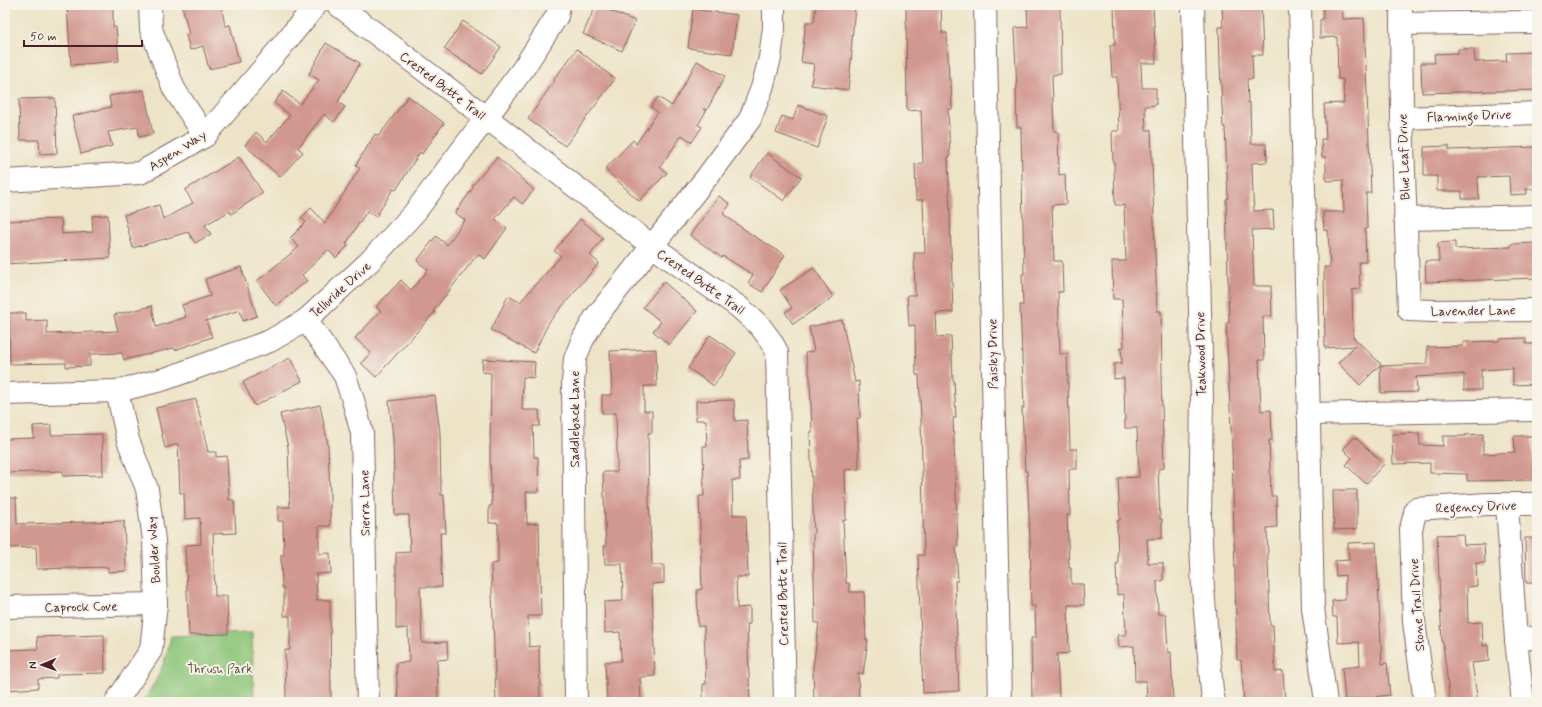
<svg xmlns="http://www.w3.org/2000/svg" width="1542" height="707" viewBox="0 0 1542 707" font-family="Mynerve,sans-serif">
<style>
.green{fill:#8cc579;stroke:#6b7252}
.building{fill:#d19890}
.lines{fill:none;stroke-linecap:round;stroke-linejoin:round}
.minor-casing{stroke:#836462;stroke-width:24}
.minor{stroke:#fff;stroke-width:22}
.labels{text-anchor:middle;stroke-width:4;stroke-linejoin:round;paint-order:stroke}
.street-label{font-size:13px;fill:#4a1f2b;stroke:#f7f3e8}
.park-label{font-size:13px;fill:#5e5142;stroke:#f7f3e8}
</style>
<rect width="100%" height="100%" fill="#f7f3e8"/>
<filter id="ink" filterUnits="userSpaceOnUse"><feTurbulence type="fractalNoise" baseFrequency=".025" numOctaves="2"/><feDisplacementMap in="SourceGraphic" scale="8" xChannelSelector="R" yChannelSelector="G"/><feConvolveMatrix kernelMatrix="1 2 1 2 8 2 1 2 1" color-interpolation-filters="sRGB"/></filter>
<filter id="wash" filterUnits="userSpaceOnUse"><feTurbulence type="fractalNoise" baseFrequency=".012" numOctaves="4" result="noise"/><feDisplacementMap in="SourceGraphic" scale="16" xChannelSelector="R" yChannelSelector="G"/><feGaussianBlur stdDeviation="0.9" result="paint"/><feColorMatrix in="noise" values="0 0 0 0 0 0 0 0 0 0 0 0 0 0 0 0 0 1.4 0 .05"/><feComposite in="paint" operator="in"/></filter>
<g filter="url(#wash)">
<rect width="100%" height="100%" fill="#ede4c7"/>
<path class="green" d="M 252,633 L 254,702 L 142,702 C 159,680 165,663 171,636 Z"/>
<g id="blocks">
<g class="building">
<path d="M 67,5 L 113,5 L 113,27 L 116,27 L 119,61 L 71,65 Z"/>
<path d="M 182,5 L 221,5 L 225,26 L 230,25 L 239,62 L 209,69 L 203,46 L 190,50 L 186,35 L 189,34 Z"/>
<path d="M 596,5 L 635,21 L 622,51 L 583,34 Z"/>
<path d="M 816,5 L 855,5 L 851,52 L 852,52 L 848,90 L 811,85 L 814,64 L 801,62 L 806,22 L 814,22 Z"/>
<path d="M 906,5 L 941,5 L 942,33 L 947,33 L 949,80 L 951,80 L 952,109 L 948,109 L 950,157 L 948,157 L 953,312 L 936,313 L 937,337 L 951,336 L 953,380 L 954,380 L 956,418 L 953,418 L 958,547 L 956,547 L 958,581 L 955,581 L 959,691 L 923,693 L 918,555 L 924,555 L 921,419 L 919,375 L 916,375 L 915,325 L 909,326 L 907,295 L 915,295 L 914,253 L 925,253 L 923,200 L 916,200 L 915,164 L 923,163 L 921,110 L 907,111 Z"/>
<path d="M 1114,5 L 1153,5 L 1156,63 L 1141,63 L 1142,88 L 1156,88 L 1156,105 L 1145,106 L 1146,130 L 1151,130 L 1157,311 L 1161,311 L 1162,377 L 1161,377 L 1164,468 L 1158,469 L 1160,519 L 1162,519 L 1162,538 L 1147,539 L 1148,563 L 1163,563 L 1163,581 L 1157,581 L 1158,614 L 1166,614 L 1168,652 L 1171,652 L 1173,702 L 1147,702 L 1146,681 L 1135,681 L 1134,646 L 1119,647 L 1118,635 L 1126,635 L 1124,594 L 1117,595 L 1116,564 L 1118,564 L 1117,521 L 1120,520 L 1118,478 L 1139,477 L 1137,428 L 1125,428 L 1124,378 L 1114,379 L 1114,364 L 1122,363 L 1121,348 L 1124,347 L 1122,299 L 1113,299 L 1112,261 L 1126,261 L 1124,205 L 1115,205 L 1114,162 L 1113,162 L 1112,131 L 1119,131 L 1117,77 L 1112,77 L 1110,45 L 1115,45 Z"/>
<path d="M 1222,5 L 1261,5 L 1263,55 L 1252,55 L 1253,79 L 1247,79 L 1248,103 L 1250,103 L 1251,144 L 1266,144 L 1267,162 L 1252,163 L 1253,198 L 1254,211 L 1273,210 L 1274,229 L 1252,230 L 1254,286 L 1271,286 L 1272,316 L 1263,316 L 1264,360 L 1259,360 L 1261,411 L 1271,410 L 1272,440 L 1269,440 L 1271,496 L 1276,496 L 1277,527 L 1267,528 L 1270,625 L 1273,625 L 1275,672 L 1283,671 L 1285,702 L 1244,702 L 1241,660 L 1237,660 L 1232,449 L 1226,323 L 1229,323 L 1226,199 L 1228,198 L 1225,127 L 1223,127 L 1220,64 L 1219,27 L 1223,27 Z"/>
<path d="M 1323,5 L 1342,5 L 1343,19 L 1364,18 L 1371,193 L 1366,193 L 1367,229 L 1365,229 L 1366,262 L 1359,262 L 1360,289 L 1352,290 L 1353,337 L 1381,364 L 1360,385 L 1338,363 L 1355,346 L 1325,348 L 1324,267 L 1330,267 L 1328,230 L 1324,230 L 1323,212 L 1344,212 L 1343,180 L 1326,181 L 1326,157 L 1322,157 L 1321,139 L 1326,139 L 1324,104 L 1344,103 L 1343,79 L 1338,79 L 1337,37 L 1320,38 L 1320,20 L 1323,19 Z"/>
<path d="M 1060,7 L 1061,74 L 1052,75 L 1054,131 L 1058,131 L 1059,175 L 1065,174 L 1066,204 L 1052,205 L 1054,261 L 1062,261 L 1063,292 L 1058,292 L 1060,354 L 1067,354 L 1070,449 L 1077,449 L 1077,469 L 1069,469 L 1070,515 L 1067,515 L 1069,568 L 1071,568 L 1071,584 L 1083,584 L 1084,605 L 1068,605 L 1069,653 L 1057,654 L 1059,699 L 1032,700 L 1031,638 L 1036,638 L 1035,606 L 1031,606 L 1030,569 L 1031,569 L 1029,516 L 1027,471 L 1025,471 L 1022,408 L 1024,408 L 1020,305 L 1023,305 L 1022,274 L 1024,274 L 1021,127 L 1017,127 L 1016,89 L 1017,89 L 1014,28 L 1028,27 L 1027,8 Z"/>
<path d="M 693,9 L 737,15 L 732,54 L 688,48 Z"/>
<path d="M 463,21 L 501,47 L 482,74 L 444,49 Z"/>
<path d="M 326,43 L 360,63 L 338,102 L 345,107 L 334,122 L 324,114 L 298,148 L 303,152 L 280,177 L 245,145 L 256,132 L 267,142 L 290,115 L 274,103 L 283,91 L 300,104 L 319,80 L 309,74 Z"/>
<path d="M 577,49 L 615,79 L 565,146 L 528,119 L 555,80 L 554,79 Z"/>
<path d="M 1458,49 L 1474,49 L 1475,62 L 1507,61 L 1506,53 L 1537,52 L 1537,90 L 1422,93 L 1421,63 L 1435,63 L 1434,54 L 1458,53 Z"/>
<path d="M 697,61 L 725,76 L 707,110 L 703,109 L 706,111 L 698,125 L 702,127 L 692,142 L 682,135 L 660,167 L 667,173 L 639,201 L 605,169 L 633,140 L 636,144 L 658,112 L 651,107 L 658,97 L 672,106 Z"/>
<path d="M 144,90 L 153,134 L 139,137 L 138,127 L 108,132 L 112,146 L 81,154 L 72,116 L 111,107 L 109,96 Z"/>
<path d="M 408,96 L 444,123 L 422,154 L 420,152 L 396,190 L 393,189 L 376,217 L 367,211 L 346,244 L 348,246 L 336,258 L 328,250 L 302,275 L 307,281 L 276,306 L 257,281 L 299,247 L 290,238 L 306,222 L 301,218 L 311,208 L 325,223 L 360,168 L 356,165 L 375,134 L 379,136 Z"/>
<path d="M 55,98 L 57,153 L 40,154 L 39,140 L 20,140 L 19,99 Z"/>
<path d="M 798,105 L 828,116 L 817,148 L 776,133 L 782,116 L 793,120 Z"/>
<path d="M 1449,146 L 1449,150 L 1537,147 L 1537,189 L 1526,189 L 1527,194 L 1510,195 L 1509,176 L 1478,177 L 1479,199 L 1462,199 L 1462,191 L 1437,191 L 1437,176 L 1424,176 L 1424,147 Z"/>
<path d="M 767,153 L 801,177 L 784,201 L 750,177 Z"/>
<path d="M 239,157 L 263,193 L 231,214 L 230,211 L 205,225 L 211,234 L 195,243 L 188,232 L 133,248 L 124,215 L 159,205 L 163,219 L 193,203 L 185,190 Z"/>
<path d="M 497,157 L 534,190 L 522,204 L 514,197 L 495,219 L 507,228 L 485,259 L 478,254 L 433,311 L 435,312 L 376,377 L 361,363 L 371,353 L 355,338 L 381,311 L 376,307 L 401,280 L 411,290 L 428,270 L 417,261 L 436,236 L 447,245 L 465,220 L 455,213 L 473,188 L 472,186 Z"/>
<path d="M 719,196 L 730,204 L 723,214 L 752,235 L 785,255 L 762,292 L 748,283 L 753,275 L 723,256 L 722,258 L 690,235 Z"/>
<path d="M 108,215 L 110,258 L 5,264 L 5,221 L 61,219 L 62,234 L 93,232 L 92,216 Z"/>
<path d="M 580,219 L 603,238 L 590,255 L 599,263 L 549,322 L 534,353 L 491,330 L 508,296 L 520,302 L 561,256 L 554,251 Z"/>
<path d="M 1455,242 L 1455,249 L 1511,247 L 1511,244 L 1537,243 L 1537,278 L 1426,282 L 1425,261 L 1439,261 L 1438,243 Z"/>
<path d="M 241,267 L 257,316 L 243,321 L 240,310 L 206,321 L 212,337 L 175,350 L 174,348 L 124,360 L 122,353 L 90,354 L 90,366 L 66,367 L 66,363 L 10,364 L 9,313 L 26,313 L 26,321 L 47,320 L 47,334 L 118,331 L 114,315 L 152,306 L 156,327 L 186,317 L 182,305 L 210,296 L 205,279 Z"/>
<path d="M 814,268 L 833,297 L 793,324 L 785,312 L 792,308 L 780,290 Z"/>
<path d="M 664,282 L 697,311 L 669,345 L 653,331 L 661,322 L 643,307 Z"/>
<path d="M 842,320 L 855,382 L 859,381 L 860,418 L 857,418 L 859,469 L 845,470 L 846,520 L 843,520 L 846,583 L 849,583 L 850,592 L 864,592 L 866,640 L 868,640 L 863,674 L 858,673 L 859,702 L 814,702 L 813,667 L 819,623 L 815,623 L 813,534 L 814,534 L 810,433 L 812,432 L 810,377 L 805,353 L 814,351 L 809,327 Z"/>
<path d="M 710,335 L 736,353 L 714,386 L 688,368 Z"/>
<path d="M 1526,338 L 1526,344 L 1537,344 L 1537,384 L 1513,385 L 1513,368 L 1481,370 L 1481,390 L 1464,390 L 1464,374 L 1416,377 L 1417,392 L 1381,393 L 1380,366 L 1428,364 L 1427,347 L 1463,346 L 1463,342 L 1499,341 L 1499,339 Z"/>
<path d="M 656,349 L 657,386 L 644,386 L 644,411 L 652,411 L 652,433 L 648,433 L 649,499 L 652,565 L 664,565 L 664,583 L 652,584 L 655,676 L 640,677 L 641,702 L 607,702 L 605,662 L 621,661 L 620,632 L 605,633 L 604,602 L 623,601 L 622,564 L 605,564 L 604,546 L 606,546 L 603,472 L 617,472 L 617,450 L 616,413 L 602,413 L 602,395 L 612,395 L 610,351 Z"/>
<path d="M 290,358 L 302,381 L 255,406 L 243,382 Z"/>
<path d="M 483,359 L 535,362 L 534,378 L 523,377 L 522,410 L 539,410 L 540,426 L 533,426 L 534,457 L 538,457 L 539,492 L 526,492 L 527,524 L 539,523 L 541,616 L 528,616 L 529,647 L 539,646 L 540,702 L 496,702 L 491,564 L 498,563 L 498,523 L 489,523 L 489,506 L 492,506 L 490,459 L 491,373 L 482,372 Z"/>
<path d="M 435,395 L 440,433 L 441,495 L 444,495 L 446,533 L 440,533 L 442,587 L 420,587 L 422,643 L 447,642 L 448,659 L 437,660 L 438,702 L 398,702 L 396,663 L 409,662 L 408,628 L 396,629 L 396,553 L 410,552 L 409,515 L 395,515 L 393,438 L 389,401 Z"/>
<path d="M 196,399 L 208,452 L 216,452 L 216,457 L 227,456 L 229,500 L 234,500 L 236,533 L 213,534 L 215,596 L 227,596 L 228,634 L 189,635 L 185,545 L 201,544 L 200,518 L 185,519 L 184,493 L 180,493 L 178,444 L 165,448 L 156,408 Z"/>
<path d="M 734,400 L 735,421 L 747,420 L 748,460 L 739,461 L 740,480 L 732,480 L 733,515 L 746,515 L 748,577 L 736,577 L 737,608 L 750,607 L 750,624 L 747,624 L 750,702 L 703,702 L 703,684 L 706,684 L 704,626 L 698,626 L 697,590 L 702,589 L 699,496 L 704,496 L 703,446 L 707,446 L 706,420 L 696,420 L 696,401 Z"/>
<path d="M 320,405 L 328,445 L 330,495 L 330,526 L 319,526 L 319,554 L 330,553 L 331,573 L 316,574 L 317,600 L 330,600 L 331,702 L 286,702 L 285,650 L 290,650 L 290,616 L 284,616 L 284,588 L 282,588 L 281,555 L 284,555 L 283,521 L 278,521 L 278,507 L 290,507 L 288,447 L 280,414 Z"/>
<path d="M 51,425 L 51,435 L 102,434 L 103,475 L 63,476 L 63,471 L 5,473 L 5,439 L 34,438 L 33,426 Z"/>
<path d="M 1419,433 L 1420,445 L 1443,446 L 1443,436 L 1466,436 L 1465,435 L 1483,434 L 1483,454 L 1515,452 L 1514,436 L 1532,436 L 1534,480 L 1467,481 L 1467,474 L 1430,473 L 1430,463 L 1393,464 L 1392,434 Z"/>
<path d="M 1355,437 L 1384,464 L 1366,484 L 1346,465 L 1352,458 L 1343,449 Z"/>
<path d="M 1333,490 L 1357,490 L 1357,529 L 1334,530 Z"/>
<path d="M 5,498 L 16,498 L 17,524 L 124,521 L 126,571 L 108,572 L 108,567 L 37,569 L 36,547 L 5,548 Z"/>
<path d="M 1463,534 L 1464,545 L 1484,544 L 1485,563 L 1476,563 L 1477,586 L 1467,587 L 1468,623 L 1482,622 L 1483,646 L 1488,645 L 1489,661 L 1472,663 L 1478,702 L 1450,702 L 1443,643 L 1442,643 L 1437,535 Z"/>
<path d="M 1525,538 L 1537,538 L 1537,583 L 1526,583 Z"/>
<path d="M 1376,542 L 1382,664 L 1387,663 L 1390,695 L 1345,700 L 1342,668 L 1360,666 L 1359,642 L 1338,643 L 1337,617 L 1333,617 L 1332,601 L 1345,600 L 1345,575 L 1336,576 L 1335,561 L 1349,560 L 1348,543 Z"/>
<path d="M 104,635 L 105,673 L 57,674 L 57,678 L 38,679 L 38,688 L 5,690 L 5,650 L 38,649 L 37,637 Z"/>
</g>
</g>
</g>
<g filter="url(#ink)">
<use href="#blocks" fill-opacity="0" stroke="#836462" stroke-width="1"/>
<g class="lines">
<g class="minor-casing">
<g id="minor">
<path d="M 150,5 L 151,29 L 174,89 L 205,136"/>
<path d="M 338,5 L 487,118 L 652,246 L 739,307 L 760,326 L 771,341 L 777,352 L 785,702"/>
<path d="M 985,5 L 1000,702"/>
<path d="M 1193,5 L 1202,399 L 1200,518 L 1203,589 L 1212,691 L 1214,702"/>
<path d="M 1300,5 L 1313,608 L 1326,702"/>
<path d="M 1401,5 L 1402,118 L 1409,310 L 1433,311 L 1537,310"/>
<path d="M 1401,24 L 1537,22"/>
<path d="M 1402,118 L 1537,113"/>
<path d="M 5,181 L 140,173 L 205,136 L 256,77 L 316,5"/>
<path d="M 1405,219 L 1537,216"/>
<path d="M 306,320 L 345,376 L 353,400 L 362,433 L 368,702"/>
<path d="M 5,394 L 117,391 L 165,379 L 270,341 L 306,320 L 369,262 L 415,212 L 523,69 L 557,16 L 559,5"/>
<path d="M 1308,414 L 1537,410"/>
<path d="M 1507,504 L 1516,640 L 1523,702"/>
<path d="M 5,607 L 156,604"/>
<path d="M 1516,640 L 1537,637"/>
<path d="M 116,702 L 151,650 L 156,604 L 154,540 L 147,489 L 128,440 L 117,391"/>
<path d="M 576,702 L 573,383 L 575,359 L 582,341 L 595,318 L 707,177 L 750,119 L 762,88 L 770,58 L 774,28 L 774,5"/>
<path d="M 1425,702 L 1414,622 L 1411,529 L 1416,509 L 1487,504 L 1537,504"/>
</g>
</g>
<use href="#minor" class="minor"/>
</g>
</g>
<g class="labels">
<g class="street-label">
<text transform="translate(443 85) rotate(37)" y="5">Crested Butte Trail</text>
<text transform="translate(1469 115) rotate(-2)" y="5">Flamingo Drive</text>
<text transform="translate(177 150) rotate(-32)" y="5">Aspen Way</text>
<text transform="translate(1403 157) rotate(-92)" y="5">Blue Leaf Drive</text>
<text transform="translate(701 281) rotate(35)" y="5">Crested Butte Trail</text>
<text transform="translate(340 289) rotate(-42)" y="5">Telluride Drive</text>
<text transform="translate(1473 310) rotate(-1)" y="5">Lavender Lane</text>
<text transform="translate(992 354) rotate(-91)" y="5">Paisley Drive</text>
<text transform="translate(1200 354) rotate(-91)" y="5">Teakwood Drive</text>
<text transform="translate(574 419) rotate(-90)" y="5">Saddleback Lane</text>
<text transform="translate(364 503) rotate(-91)" y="5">Sierra Lane</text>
<text transform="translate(1476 506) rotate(-2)" y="5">Regency Drive</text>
<text transform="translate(153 550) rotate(-94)" y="5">Boulder Way</text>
<text transform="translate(782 594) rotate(-91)" y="5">Crested Butte Trail</text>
<text transform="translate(1416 605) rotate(-94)" y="5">Stone Trail Drive</text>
<text transform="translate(81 606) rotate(-1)" y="5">Caprock Cove</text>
</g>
<g class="park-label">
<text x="220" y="673">Thrush Park</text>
</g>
</g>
<rect width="1542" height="707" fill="none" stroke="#f7f3e8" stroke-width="20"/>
<g transform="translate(42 665) rotate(268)" stroke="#f7f3e8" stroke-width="3" paint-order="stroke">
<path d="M0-3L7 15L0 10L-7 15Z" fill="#4a1f2b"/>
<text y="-6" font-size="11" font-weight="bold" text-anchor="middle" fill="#4a1f2b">N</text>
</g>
<path d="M24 40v6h118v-6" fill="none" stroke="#4a1f2b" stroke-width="2"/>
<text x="30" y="40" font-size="12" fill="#4a1f2b" stroke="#f7f3e8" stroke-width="3" paint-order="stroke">50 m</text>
</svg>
